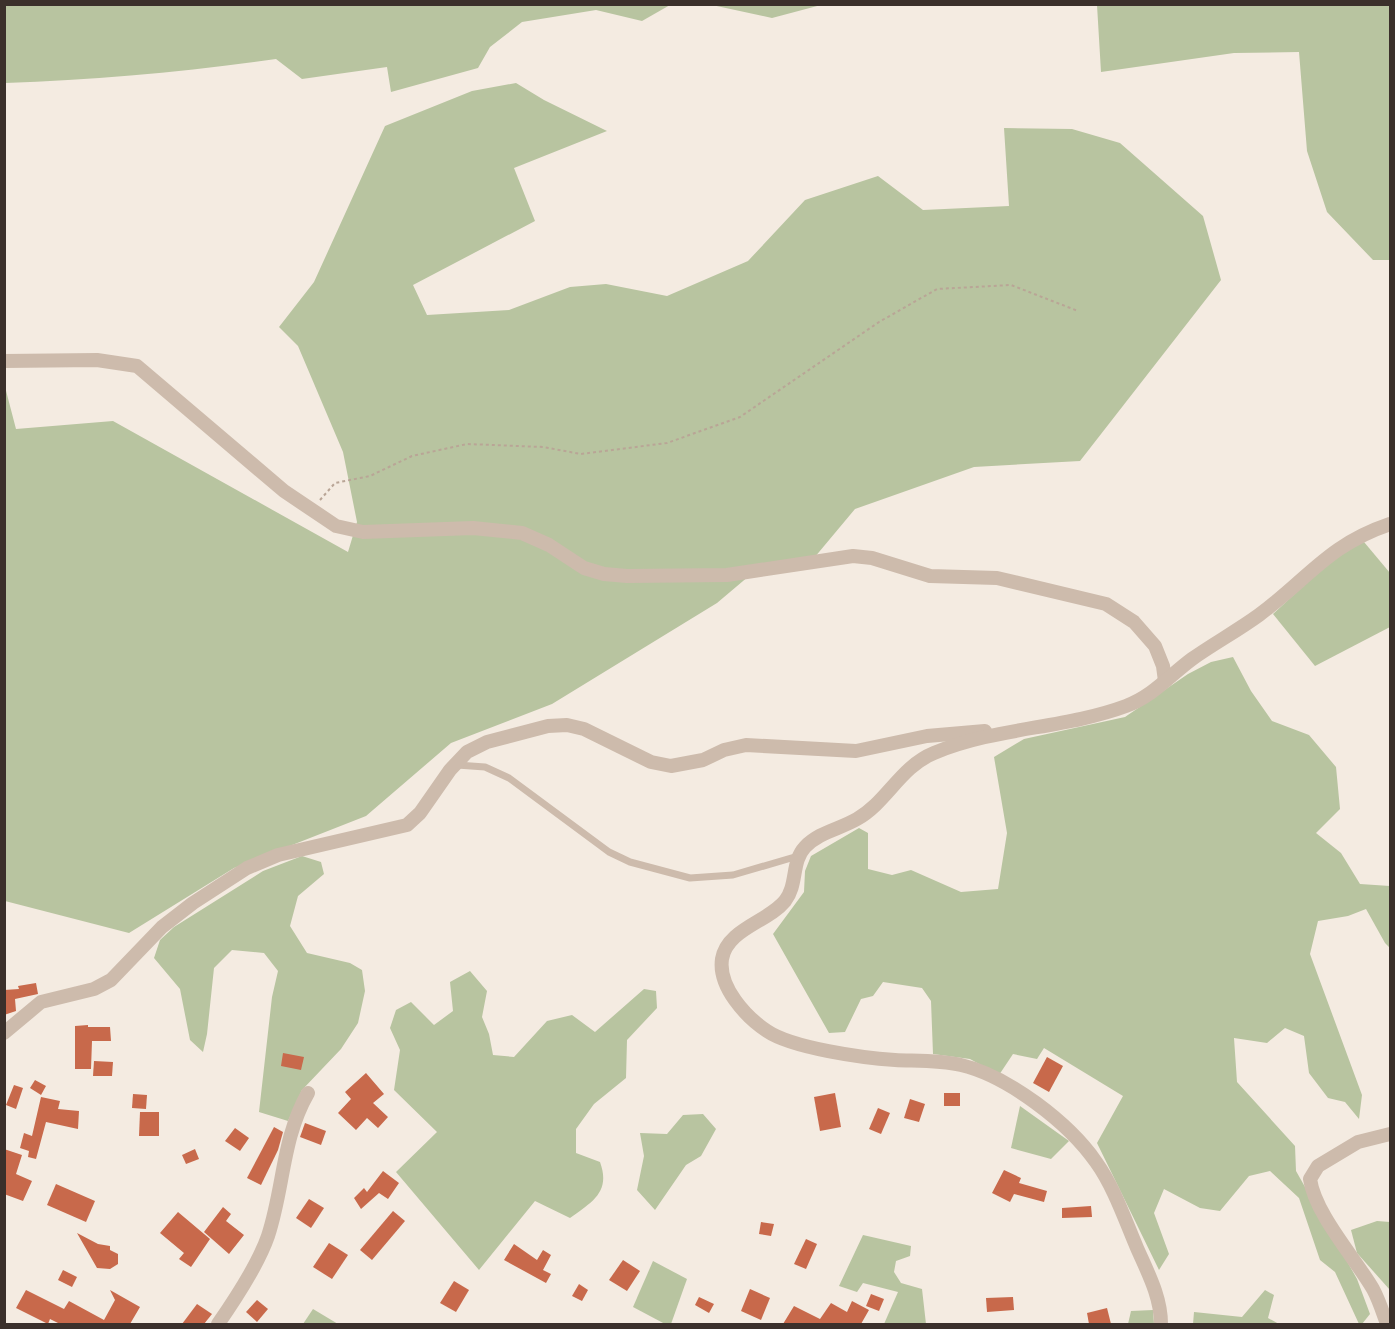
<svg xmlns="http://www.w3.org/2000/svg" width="1395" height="1329" viewBox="0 0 1395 1329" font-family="'PT Sans Narrow',sans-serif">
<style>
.green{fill:#b8c4a0}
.building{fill:#c8694b}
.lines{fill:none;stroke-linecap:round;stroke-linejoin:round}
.path{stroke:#b9a596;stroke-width:2;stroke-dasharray:3 3;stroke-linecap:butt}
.service{stroke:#cdbbac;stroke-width:7}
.minor{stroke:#cdbbac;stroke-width:14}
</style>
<rect width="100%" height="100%" fill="#f4ebe1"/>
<g class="green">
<path d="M 4,5 L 5,4 L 670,5 L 642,21 L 596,10 L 522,22 L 490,47 L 478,68 L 391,92 L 387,67 L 302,79 L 276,59 C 185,72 96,80 5,83 Z"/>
<path d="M 712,5 L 821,5 L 772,18 Z"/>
<path d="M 1097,5 L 1390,5 L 1390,260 L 1373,260 L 1327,212 L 1307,151 L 1299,52 L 1234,53 L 1101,72 Z"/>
<path d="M 516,83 L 544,100 L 607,131 L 514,168 L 535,221 L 413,285 L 427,315 L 509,310 L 570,287 L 606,284 L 667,296 L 748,261 L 805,200 L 878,176 L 923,210 L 1009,206 L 1004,128 L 1072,129 L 1120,143 L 1203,216 L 1221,280 L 1080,461 L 974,467 L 855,509 L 809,564 L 762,565 L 717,603 L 552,704 L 451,743 L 366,816 L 234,868 L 129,933 L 5,901 L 4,383 L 16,429 L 113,421 L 348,552 L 357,522 L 343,452 L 298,346 L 279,327 L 314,282 L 385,126 L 472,91 Z"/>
<path d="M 1364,542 L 1390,573 L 1390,627 L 1315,666 L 1273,614 L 1337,555 Z"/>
<path d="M 1233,657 L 1251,691 L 1272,721 L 1309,735 L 1336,767 L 1340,809 L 1316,833 L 1341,853 L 1360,884 L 1390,886 L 1390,948 L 1385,943 L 1366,909 L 1348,916 L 1318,921 L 1310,954 L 1362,1095 L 1359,1119 L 1345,1102 L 1328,1098 L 1309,1073 L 1304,1036 L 1285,1028 L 1267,1043 L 1234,1038 L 1237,1082 L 1295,1146 L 1296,1171 L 1357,1279 L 1370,1314 L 1362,1324 L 1359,1324 L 1335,1272 L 1320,1260 L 1299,1198 L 1270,1171 L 1249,1176 L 1220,1211 L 1200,1208 L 1164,1189 L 1154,1213 L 1169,1254 L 1159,1270 L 1097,1143 L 1123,1096 L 1044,1048 L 1037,1059 L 1013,1054 L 999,1075 L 970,1059 L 933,1054 L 931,1001 L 922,988 L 883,982 L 873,996 L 861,999 L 845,1032 L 829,1033 L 773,934 L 804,892 L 805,871 L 811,856 L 859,828 L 868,833 L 868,869 L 892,875 L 911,870 L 961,892 L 998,889 L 1007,833 L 994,757 L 1024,739 L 1125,717 L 1188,674 L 1211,662 Z"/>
<path d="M 302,856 L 321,862 L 324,874 L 298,896 L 290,926 L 307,953 L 350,963 L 362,970 L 365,991 L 358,1023 L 341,1049 L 302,1090 L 288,1121 L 259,1112 L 272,997 L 278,971 L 264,953 L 232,950 L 214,968 L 207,1034 L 203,1052 L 190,1040 L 180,989 L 154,958 L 160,940 L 174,927 L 263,871 Z"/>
<path d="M 470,971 L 487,991 L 482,1017 L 489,1034 L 493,1055 L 514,1057 L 547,1021 L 572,1015 L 595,1032 L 644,989 L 656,991 L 657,1008 L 627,1040 L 626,1078 L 594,1104 L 576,1129 L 576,1153 L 600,1162 C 611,1192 592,1202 570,1218 L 535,1201 L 479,1270 L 396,1172 L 437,1132 L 394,1090 L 400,1050 L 390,1028 L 396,1010 L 411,1002 L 434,1025 L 453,1011 L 450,982 Z"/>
<path d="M 1020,1106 L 1069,1141 L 1051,1159 L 1011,1148 Z"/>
<path d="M 703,1114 L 716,1129 L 701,1156 L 686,1165 L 655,1210 L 637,1190 L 644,1156 L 640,1133 L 667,1134 L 683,1115 Z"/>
<path d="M 1377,1221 L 1390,1222 L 1390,1290 L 1357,1253 L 1351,1230 Z"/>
<path d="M 863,1235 L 911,1246 L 910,1256 L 896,1261 L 894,1272 L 901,1283 L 922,1289 L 926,1324 L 884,1324 L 898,1292 L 863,1283 L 857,1292 L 839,1286 Z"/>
<path d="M 653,1261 L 687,1279 L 671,1324 L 665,1324 L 633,1307 Z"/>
<path d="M 1265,1290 L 1274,1295 L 1268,1318 L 1279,1324 L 1193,1324 L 1194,1312 L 1242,1317 Z"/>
<path d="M 313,1309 L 338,1324 L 303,1324 Z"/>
<path d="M 1153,1310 L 1154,1324 L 1128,1324 L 1131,1311 Z"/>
</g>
<g class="building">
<path d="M 36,983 L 38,994 L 15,999 L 16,1011 L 4,1015 L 4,990 L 19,989 L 18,986 Z"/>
<path d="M 88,1025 L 88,1027 L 110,1027 L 111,1041 L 92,1041 L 91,1069 L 75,1069 L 75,1026 Z"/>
<path d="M 283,1053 L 304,1057 L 301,1070 L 281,1066 Z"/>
<path d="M 1047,1057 L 1063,1066 L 1049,1092 L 1033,1083 Z"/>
<path d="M 94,1061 L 113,1062 L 112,1076 L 93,1076 Z"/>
<path d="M 366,1073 L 384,1094 L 373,1103 L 388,1117 L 378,1128 L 367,1118 L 356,1130 L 338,1113 L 351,1099 L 345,1092 Z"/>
<path d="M 35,1080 L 46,1086 L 41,1095 L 30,1088 Z"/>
<path d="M 14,1085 L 23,1088 L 16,1109 L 6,1105 Z"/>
<path d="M 835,1093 L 841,1127 L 820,1131 L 814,1097 Z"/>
<rect x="944" y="1093" width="16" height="13"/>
<path d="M 133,1094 L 147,1095 L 146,1109 L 132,1108 Z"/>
<path d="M 41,1097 L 60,1101 L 58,1109 L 79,1111 L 78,1129 L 46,1122 L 36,1159 L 28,1157 L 29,1151 L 20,1148 L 24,1133 L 32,1136 Z"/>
<path d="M 910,1099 L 925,1104 L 919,1122 L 904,1118 Z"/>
<path d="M 878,1108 L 890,1113 L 881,1134 L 869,1129 Z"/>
<path d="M 140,1112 L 159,1112 L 159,1136 L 139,1136 Z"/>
<path d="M 305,1123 L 326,1131 L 321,1145 L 300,1137 Z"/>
<path d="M 274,1127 L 283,1132 L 278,1150 L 261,1185 L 247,1178 Z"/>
<path d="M 235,1128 L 249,1138 L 240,1151 L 225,1141 Z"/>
<path d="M 4,1149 L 22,1155 L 16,1174 L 32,1181 L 23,1201 L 4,1194 Z"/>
<path d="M 195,1149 L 199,1159 L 186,1164 L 182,1155 Z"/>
<path d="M 1004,1170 L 1021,1178 L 1019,1183 L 1047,1191 L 1044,1202 L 1014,1194 L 1010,1202 L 992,1193 Z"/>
<path d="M 383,1171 L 399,1183 L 388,1199 L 379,1193 L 361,1209 L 354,1198 L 364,1188 L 367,1192 Z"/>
<path d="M 56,1184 L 95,1201 L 86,1222 L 47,1205 Z"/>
<path d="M 309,1199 L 324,1208 L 311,1228 L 296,1218 Z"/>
<path d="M 1091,1206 L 1092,1217 L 1062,1218 L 1062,1208 Z"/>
<path d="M 223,1207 L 231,1214 L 226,1221 L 244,1235 L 229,1254 L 204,1232 Z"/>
<path d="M 393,1211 L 405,1221 L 372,1260 L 360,1250 Z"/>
<path d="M 178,1212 L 210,1239 L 191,1267 L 179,1259 L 184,1253 L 160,1233 Z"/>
<path d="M 761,1222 L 774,1224 L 771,1236 L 759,1234 Z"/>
<path d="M 77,1233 L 98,1244 L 110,1246 L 110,1250 L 118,1254 L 118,1264 L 110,1269 L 97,1268 Z"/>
<path d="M 806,1239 L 817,1244 L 806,1269 L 794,1264 Z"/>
<path d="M 329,1243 L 348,1255 L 332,1279 L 313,1267 Z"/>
<path d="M 514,1244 L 537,1260 L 543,1250 L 551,1255 L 543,1270 L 551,1274 L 546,1283 L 504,1260 Z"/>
<path d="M 623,1260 L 640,1271 L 627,1291 L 609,1280 Z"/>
<path d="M 63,1270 L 77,1277 L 72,1287 L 58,1280 Z"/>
<path d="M 454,1281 L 469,1290 L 456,1312 L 440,1303 Z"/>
<path d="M 579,1284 L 588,1290 L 582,1301 L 572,1296 Z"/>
<path d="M 750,1289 L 770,1298 L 761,1320 L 741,1311 Z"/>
<path d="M 26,1290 L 64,1309 L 69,1301 L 104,1320 L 115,1300 L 110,1290 L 140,1307 L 130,1324 L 60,1324 L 50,1319 L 48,1324 L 16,1308 Z"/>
<path d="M 871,1294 L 884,1299 L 879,1311 L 866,1306 Z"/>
<path d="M 699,1297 L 714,1304 L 709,1313 L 695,1305 Z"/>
<path d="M 1013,1297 L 1014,1310 L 987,1312 L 986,1298 Z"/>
<path d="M 257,1300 L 268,1309 L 257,1322 L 246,1312 Z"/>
<path d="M 852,1301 L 869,1310 L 861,1324 L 783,1324 L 794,1306 L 820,1319 L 831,1303 L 847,1312 Z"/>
<path d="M 197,1304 L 212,1314 L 204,1324 L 182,1324 Z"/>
<path d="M 1107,1308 L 1111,1324 L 1089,1324 L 1087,1313 Z"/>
</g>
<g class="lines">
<path class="path" d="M 320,500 L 335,483 L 370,476 L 412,456 L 467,444 L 543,447 L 581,454 L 667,443 L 740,417 L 879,322 L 937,289 L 1011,285 L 1078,311"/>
<path class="service" d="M 457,765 L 485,767 L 509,778 L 609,852 L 630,862 L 690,878 L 733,875 L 798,856"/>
<g class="minor">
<path d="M 4,361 L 97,360 L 137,366 L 284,491 L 336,526 L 363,532 L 473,528 L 522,533 L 549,545 L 584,568 L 604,574 L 627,576 L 727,575 L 853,556 L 872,558 L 930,576 L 997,578 L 1106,604 L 1134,622 L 1155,646 L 1163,666 L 1165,681"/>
<path d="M 4,1033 L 41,1002 L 94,989 L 111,980 L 162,927 L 193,903 L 247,868 L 278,855 L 407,825 L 420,813 L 450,770 L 467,752 L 487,742 L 548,726 L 567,725 L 584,729 L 651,762 L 671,766 L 703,760 L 724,750 L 746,745 L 856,751 L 927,736 L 985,731"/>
<path d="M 218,1324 C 234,1301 259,1262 268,1236 C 284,1188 282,1138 308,1093"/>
<path d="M 1161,1324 C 1161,1297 1148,1273 1137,1248 C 1125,1220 1114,1187 1096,1162 C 1069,1123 1008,1076 961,1065 C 940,1060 916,1061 895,1060 C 863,1058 792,1048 767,1031 C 746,1017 718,987 722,959 C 727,929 768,922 785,901 C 798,884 791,862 805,847 C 819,832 840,829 857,819 C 887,802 900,767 934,753 C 996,727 1064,729 1126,706 C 1153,696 1169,676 1192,659 C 1213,644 1237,631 1259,615 C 1309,578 1328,545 1390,524"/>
<path d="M 1387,1324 C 1383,1313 1379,1300 1373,1289 C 1355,1258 1315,1214 1310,1179 L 1318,1166 L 1358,1142 L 1390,1134"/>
</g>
</g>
<rect width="1395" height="1329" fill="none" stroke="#3b302b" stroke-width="12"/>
</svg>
